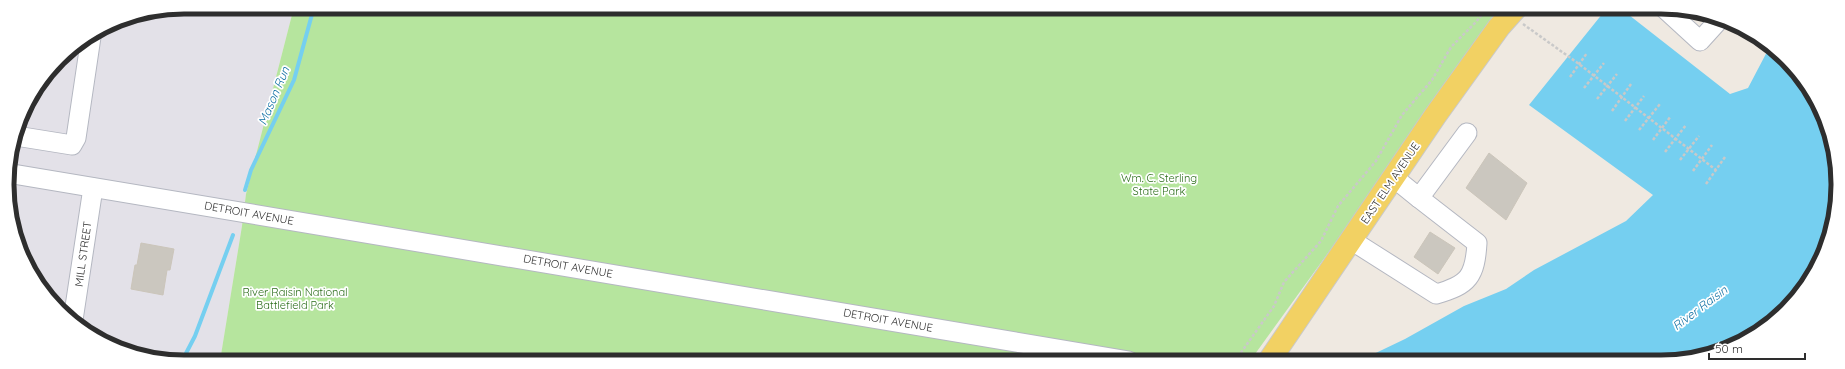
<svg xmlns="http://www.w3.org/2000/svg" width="1845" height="369" viewBox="0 0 1845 369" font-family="Quicksand,sans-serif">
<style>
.industrial{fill:#e3e1e8}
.green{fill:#b6e59e}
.water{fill:#75cff0}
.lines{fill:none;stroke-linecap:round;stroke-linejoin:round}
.stream{stroke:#75cff0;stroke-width:4}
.building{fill:#cbc7bf;stroke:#cbc5ba}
.minor-casing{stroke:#b4b7c1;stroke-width:21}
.major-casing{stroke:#c9c9c9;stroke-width:24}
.path{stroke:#c9c9c9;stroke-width:2.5;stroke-dasharray:3 2;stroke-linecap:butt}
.minor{stroke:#fff;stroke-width:19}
.major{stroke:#f2d163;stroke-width:22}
.labels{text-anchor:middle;stroke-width:3.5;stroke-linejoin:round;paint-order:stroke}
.park-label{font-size:11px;fill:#2c6e1b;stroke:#fff}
.street-label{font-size:11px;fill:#2e2e2e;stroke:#fff}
.water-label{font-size:12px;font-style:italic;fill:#0d6fa3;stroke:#fff}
.rim{fill:none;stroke:#2e2e2e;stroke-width:5}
</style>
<rect width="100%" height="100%" fill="#efe9e1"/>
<path class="industrial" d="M 185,7 L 294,7 L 246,194 L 242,226 L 220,361 L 162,361 L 96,338 L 51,301 L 16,241 L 7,173 L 21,116 L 59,59 L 117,20 Z"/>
<path class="green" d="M 294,7 L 1505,8 L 1250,361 L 220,361 L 242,226 L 246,194 Z"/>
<path class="water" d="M 1607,8 L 1620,8 L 1730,94 L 1748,88 L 1769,48 L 1801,76 L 1832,138 L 1837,207 L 1820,263 L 1786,310 L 1729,348 L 1672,362 L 1359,361 L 1405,339 L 1464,306 L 1506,289 L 1534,270 L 1626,221 L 1653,195 L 1529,105 Z"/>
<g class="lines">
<g class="stream">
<path d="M 245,190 L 251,170 L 294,80 L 314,7"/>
<path d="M 182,361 L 195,336 L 233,235"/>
</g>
</g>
<g class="building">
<path d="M 1489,153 L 1527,183 L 1506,220 L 1466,188 Z"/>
<path d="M 1430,232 L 1455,248 L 1438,274 L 1414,257 Z"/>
<path d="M 141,243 L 174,249 L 170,270 L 167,270 L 163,295 L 131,289 L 135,265 L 137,265 Z"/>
</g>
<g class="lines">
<g class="minor-casing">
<g id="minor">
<path d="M 1664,8 L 1700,41 L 1719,20"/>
<path d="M 16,136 L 72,145 L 76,138 L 91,37"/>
<path d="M 7,173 L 1129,361"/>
<path d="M 1393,177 L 1419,198 L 1467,133"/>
<path d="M 1351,240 L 1436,294 C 1469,285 1475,276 1477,243 L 1419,198"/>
<path d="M 73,320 L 93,188"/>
</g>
</g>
<g class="major-casing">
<path id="major" d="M 1269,361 L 1435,116 L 1499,27 L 1516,8"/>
</g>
<g class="path">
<path d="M 1523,24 L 1579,64 L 1716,170"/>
<path d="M 1570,77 L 1587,53"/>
<path d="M 1584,88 L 1604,63"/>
<path d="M 1597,99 L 1617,74"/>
<path d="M 1612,111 L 1631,84"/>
<path d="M 1625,121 L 1644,96"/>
<path d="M 1639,130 L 1660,104"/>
<path d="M 1653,140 L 1671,116"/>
<path d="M 1665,152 L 1686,125"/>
<path d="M 1680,160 L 1699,136"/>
<path d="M 1693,171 L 1712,145"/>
<path d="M 1706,184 L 1725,157"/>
<path d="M 1235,361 L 1274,306 L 1284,282 L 1321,241 L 1338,206 L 1376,161 L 1402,115 L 1432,80 L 1451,47 L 1476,22 L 1487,8"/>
</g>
<use href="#minor" class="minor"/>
<use href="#major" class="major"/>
</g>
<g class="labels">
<g class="park-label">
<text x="1159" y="182">Wm. C. Sterling<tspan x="1159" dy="13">State Park</tspan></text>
<text x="295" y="296">River Raisin National<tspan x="295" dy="13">Battlefield Park</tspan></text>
</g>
<g class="street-label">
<text transform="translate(1390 183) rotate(-56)" y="4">EAST ELM AVENUE</text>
<text transform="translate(249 213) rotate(10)" y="4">DETROIT AVENUE</text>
<text transform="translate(83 254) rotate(-82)" y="4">MILL STREET</text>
<text transform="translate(568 266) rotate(10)" y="4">DETROIT AVENUE</text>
<text transform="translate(888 320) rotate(10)" y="4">DETROIT AVENUE</text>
</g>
<g class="water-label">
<text transform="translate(274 96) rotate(-67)" y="4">Mason Run</text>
<text transform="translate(1700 308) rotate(-37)" y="4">River Raisin</text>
</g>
</g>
<path d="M0 0H1845V369H0ZM184 14H1661A170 170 0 0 1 1831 184V185A170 170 0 0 1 1661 355H184A170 170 0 0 1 14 185V184A170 170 0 0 1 184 14Z" fill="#fff" fill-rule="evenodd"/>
<path class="rim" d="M184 14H1661A170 170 0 0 1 1831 184V185A170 170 0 0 1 1661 355H184A170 170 0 0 1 14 185V184A170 170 0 0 1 184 14Z"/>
<path d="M1709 353v6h96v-6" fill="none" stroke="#2e2e2e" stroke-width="2"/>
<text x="1715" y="353" font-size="12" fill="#2e2e2e" stroke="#ffffff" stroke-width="3" paint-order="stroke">50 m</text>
</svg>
